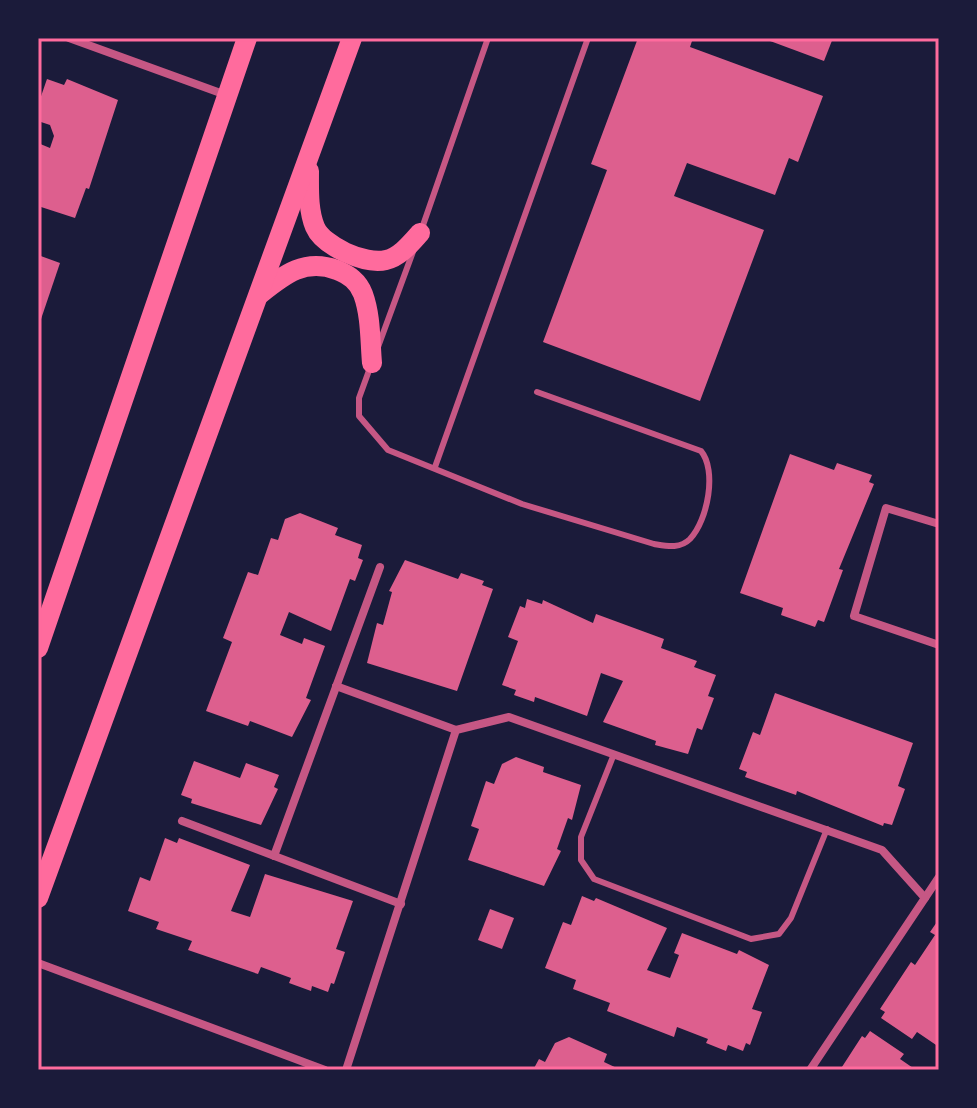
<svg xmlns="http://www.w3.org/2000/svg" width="977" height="1108" viewBox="0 0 977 1108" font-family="Inter,sans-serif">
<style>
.building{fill:#dd5f8e}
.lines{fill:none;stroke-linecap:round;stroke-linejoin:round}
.service{stroke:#c65784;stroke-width:6}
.minor{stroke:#c65784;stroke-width:8}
.primary{stroke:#ff6b9d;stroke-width:20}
.neatline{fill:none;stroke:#ff6b9d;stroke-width:3}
</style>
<rect width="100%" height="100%" fill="#1b1b3a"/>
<g class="building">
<path d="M 638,38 L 693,38 L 690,47 L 823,96 L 798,162 L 789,158 L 775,195 L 687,163 L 674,196 L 764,230 L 700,401 L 543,342 L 607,170 L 591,164 Z"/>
<path d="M 762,38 L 833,38 L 824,61 Z"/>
<path d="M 47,79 L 64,85 L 67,79 L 118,100 L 89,189 L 86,188 L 75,218 L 38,206 L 38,143 L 50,148 L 54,136 L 50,125 L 38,121 L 38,105 Z"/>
<path d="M 38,255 L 60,263 L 38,328 Z"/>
<path d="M 790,454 L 834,470 L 837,463 L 872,475 L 869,482 L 874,484 L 839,569 L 843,570 L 824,622 L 818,620 L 815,627 L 781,615 L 783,608 L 740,593 Z"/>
<path d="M 300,513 L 338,528 L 335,535 L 362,545 L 358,558 L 363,560 L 355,581 L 350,579 L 331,631 L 289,612 L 280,635 L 302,644 L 304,638 L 325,646 L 306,698 L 311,700 L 292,737 L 250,721 L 248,726 L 206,711 L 232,642 L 223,638 L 248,572 L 258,575 L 271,538 L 278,540 L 285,519 Z"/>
<path d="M 405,560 L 458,579 L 461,573 L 484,581 L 482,585 L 493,589 L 457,691 L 367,663 L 377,623 L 383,625 L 392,592 L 389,591 Z"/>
<path d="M 527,599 L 542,604 L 543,600 L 593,623 L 596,614 L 664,639 L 661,648 L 697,661 L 694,667 L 716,675 L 708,696 L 714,698 L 702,730 L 697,728 L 688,754 L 655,745 L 656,741 L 603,722 L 623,681 L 601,673 L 587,716 L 535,697 L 534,702 L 514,695 L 516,690 L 502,685 L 518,641 L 508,637 L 520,606 L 525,608 Z"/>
<path d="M 775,693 L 913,743 L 898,786 L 905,789 L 892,825 L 884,823 L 883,826 L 797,791 L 796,795 L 745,777 L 747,772 L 739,769 L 753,732 L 760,735 Z"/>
<path d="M 516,757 L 544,767 L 543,772 L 581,785 L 572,820 L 568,818 L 557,849 L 561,851 L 544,886 L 468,860 L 479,829 L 471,826 L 486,781 L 494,784 L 502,764 Z"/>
<path d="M 194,761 L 240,778 L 246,763 L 279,775 L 274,787 L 278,789 L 261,825 L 191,803 L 192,799 L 181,795 Z"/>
<path d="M 165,838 L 177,843 L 179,838 L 250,865 L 231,911 L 250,917 L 265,874 L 353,901 L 336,949 L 345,952 L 334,984 L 331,983 L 328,992 L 312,986 L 311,991 L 289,983 L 291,978 L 261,967 L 258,974 L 188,950 L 192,941 L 156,929 L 159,922 L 128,911 L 140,877 L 150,881 Z"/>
<path d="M 582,896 L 594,901 L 596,898 L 667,928 L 647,970 L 670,978 L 679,955 L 674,953 L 682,933 L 737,954 L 739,950 L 769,965 L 752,1009 L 762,1012 L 750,1045 L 746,1043 L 743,1051 L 728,1045 L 726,1051 L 706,1043 L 708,1039 L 677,1027 L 674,1037 L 607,1011 L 610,1003 L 573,989 L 576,980 L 545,968 L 563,922 L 571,925 Z"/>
<path d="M 490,909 L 514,918 L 502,949 L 478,940 Z"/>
<path d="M 939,919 L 939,1047 L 917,1032 L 912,1039 L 881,1018 L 885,1012 L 880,1009 L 911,962 L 915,965 L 935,935 L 930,932 Z"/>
<path d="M 870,1031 L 904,1054 L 900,1059 L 916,1070 L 840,1070 L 862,1036 L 865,1038 Z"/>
<path d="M 569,1037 L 607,1054 L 604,1062 L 621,1070 L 533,1070 L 539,1059 L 545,1062 L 555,1043 Z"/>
</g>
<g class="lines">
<g class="service">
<path d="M 421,231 L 488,38"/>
<path d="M 378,347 L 414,249"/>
<path d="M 371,365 L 359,398 L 359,416 L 388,450 L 522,504 L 654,544 C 667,546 680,549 690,539 C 708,520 717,470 701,451 L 537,392"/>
<path d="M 435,467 L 588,38"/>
<path d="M 614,754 L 581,837 L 581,860 L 594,879 L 751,939 L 779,934 L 791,918 L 827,829"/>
</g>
<g class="minor">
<path d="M 69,38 L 226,95"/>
<path d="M 939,524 L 886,508 L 854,616 L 939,645"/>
<path d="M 336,686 L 456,730"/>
<path d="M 456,730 L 509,717 L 882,850 L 925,898"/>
<path d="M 182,821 L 401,904"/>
<path d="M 274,856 L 380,567"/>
<path d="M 38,963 L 325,1070"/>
<path d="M 346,1070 L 456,730"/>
<path d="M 810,1070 L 939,877"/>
</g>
<g class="primary">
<path d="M 309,171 C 309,190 308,210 315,227 C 323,246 365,265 386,260 C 400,257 411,243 420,233"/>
<path d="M 259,295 C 284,275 304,258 337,270 C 349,275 358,281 363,294 C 371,316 370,340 372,363"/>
<path d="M 38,648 L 247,38"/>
<path d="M 38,898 L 352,38"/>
</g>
</g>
<rect width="977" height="1108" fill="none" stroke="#1b1b3a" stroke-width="80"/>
<rect x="40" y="40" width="897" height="1028" class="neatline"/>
</svg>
